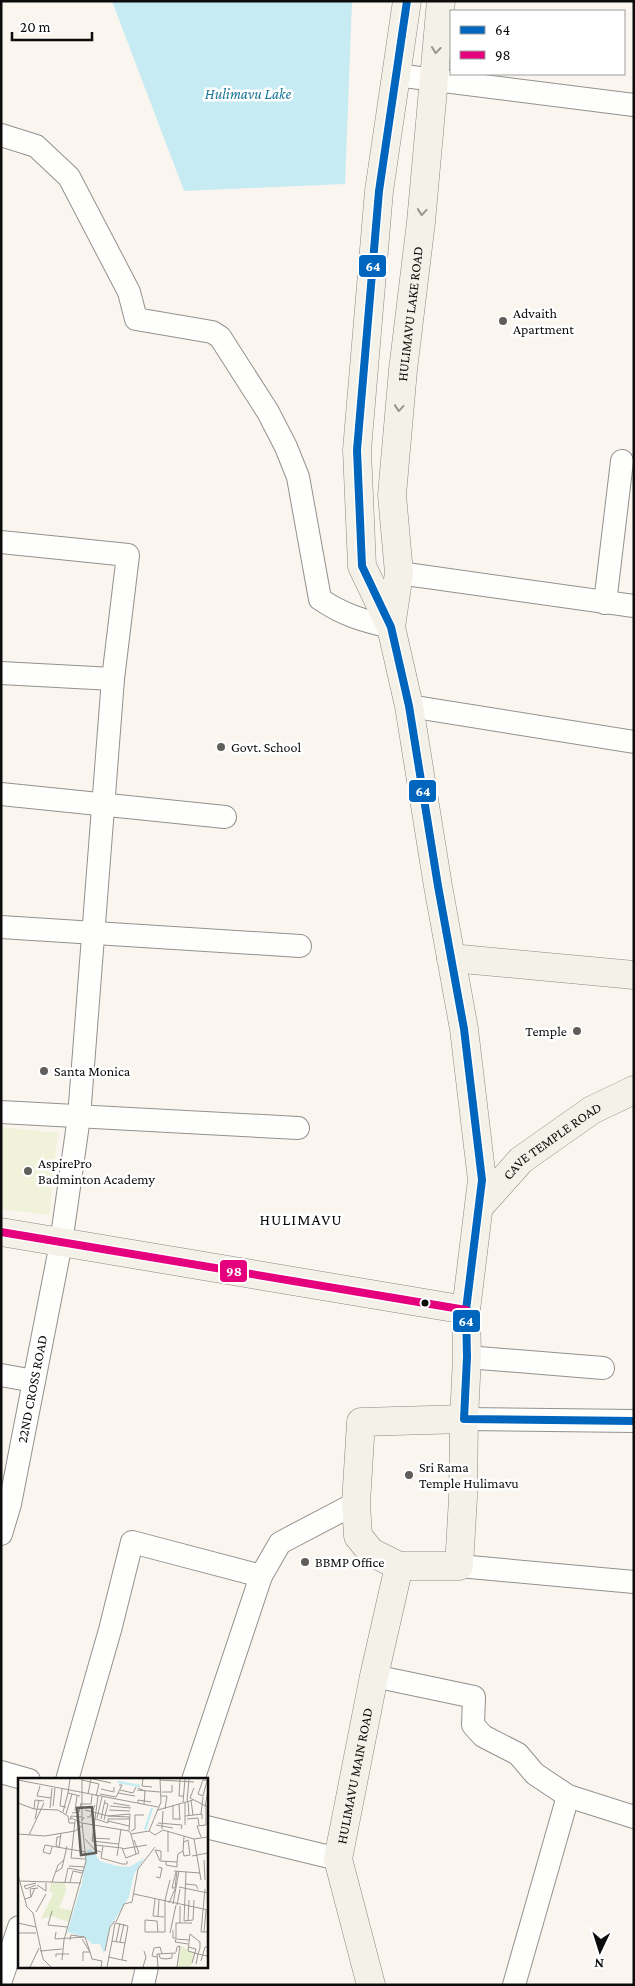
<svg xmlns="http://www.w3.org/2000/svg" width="635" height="1986" viewBox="0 0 635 1986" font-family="'Crimson Pro',serif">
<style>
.pitch{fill:#f0f2da}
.water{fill:#c7ebf2}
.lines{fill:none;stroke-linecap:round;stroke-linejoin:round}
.street-casing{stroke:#93918e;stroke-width:24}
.secondary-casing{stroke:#8a8885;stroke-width:29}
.street{stroke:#fefefd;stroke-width:22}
.secondary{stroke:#f4f1e8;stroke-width:28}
.bus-1-casing{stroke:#fff;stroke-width:11}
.bus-2-casing{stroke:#fff;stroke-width:11}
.bus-1{stroke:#0065bd;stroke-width:8}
.bus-2{stroke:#e5007d;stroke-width:8}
.oneway{stroke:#979590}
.poi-dot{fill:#5f5e5b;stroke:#fff;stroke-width:2}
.bus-dot{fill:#0c0c0c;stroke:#fff;stroke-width:2}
.labels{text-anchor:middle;stroke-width:5;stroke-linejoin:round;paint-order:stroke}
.poi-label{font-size:14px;fill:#0c0c0c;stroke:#fff;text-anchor:start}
.street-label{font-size:14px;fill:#0c0c0c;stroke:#fff}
.water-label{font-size:15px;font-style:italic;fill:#197599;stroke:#fff}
.quarter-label{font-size:16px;letter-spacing:1px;fill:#0c0c0c;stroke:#fff}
.inset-river{fill:none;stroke:#c7ebf2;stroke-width:2.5}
.inset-road{fill:none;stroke:#9b9894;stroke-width:1}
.view{fill:#5f5e5b;fill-opacity:0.15;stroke:#5f5e5b;stroke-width:2.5}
.inset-edge{fill:none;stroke:#0c0c0c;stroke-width:2.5}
.line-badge{stroke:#fff;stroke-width:2}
.badge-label{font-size:14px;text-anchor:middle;font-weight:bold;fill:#fff}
</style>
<rect width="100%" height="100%" fill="#faf6ef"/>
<path class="pitch" d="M 1,1127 L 58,1133 L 49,1215 L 1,1209 Z"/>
<path class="water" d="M 112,1 L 352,1 L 345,184 L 184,191 Z"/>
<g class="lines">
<g class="street-casing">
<g id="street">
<path d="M 396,75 L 634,105"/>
<path d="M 1,135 L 36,146 L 69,177 L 129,292 L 136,319 L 212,332 L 220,337 L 268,412 L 286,447 L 298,477 L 320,599 C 343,615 364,621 391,627"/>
<path d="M 1,542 L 128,555 L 113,679 L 79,1117 L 61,1243 L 10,1504 L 1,1534"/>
<path d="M 399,573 L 634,606"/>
<path d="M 605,603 L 622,461"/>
<path d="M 1,673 L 113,679"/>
<path d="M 409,706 L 634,742"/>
<path d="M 1,794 L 225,817"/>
<path d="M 1,927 L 300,946"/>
<path d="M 1,1112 L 298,1128"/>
<path d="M 467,1357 L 603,1368"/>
<path d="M 1,1375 L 34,1381"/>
<path d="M 464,1419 L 634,1421"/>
<path d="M 459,1566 L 634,1582"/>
<path d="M 374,1676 L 474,1697 L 473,1725 L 483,1736 L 518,1754 L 535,1774 L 568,1796"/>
<path d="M 1,1772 L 29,1780"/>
<path d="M 67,1780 L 110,1630 L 132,1542 L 261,1576"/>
<path d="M 193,1780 L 261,1576 L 280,1543 L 356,1503"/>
<path d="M 206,1827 L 338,1859"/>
<path d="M 1,1980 L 19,1927"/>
<path d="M 143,1985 L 147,1967"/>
<path d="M 514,1985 L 568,1796 L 634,1817"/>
</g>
</g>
<g class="secondary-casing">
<g id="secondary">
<path d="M 407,1 L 379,191 L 357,450 L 362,566 L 391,627 L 409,706 L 438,886 L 464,1029 L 482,1180 L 466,1310 L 467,1357 L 464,1419"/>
<path id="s1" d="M 391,627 L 399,573 L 392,495 L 403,370 L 421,222 L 441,1"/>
<path d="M 451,958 L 634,975"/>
<path id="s2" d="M 480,1206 L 521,1160 L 592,1110 L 634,1090"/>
<path d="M 1,1232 L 466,1310"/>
<path d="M 464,1419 L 463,1498 L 459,1566 L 399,1566 L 371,1552 L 358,1536 L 356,1503 L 361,1422 Z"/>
<path id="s3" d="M 371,1985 L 338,1859 L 374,1676 L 399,1566"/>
</g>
</g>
<use href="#street" class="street"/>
<use href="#secondary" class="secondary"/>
<g class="bus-1-casing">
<path id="bus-1" d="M 407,1 L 379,191 L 357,450 L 362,566 L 391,627 L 409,706 L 438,886 L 464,1029 L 482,1180 L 466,1310 L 467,1357 L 464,1419 L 634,1421"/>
</g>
<g class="bus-2-casing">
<path id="bus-2" d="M 1,1232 L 466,1310"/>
</g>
<use href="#bus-1" class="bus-1"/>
<use href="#bus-2" class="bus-2"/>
</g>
<defs><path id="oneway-chevron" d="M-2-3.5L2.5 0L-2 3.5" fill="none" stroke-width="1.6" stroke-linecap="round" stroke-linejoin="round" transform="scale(1.25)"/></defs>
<g class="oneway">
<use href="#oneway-chevron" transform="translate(436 50) rotate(96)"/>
<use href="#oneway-chevron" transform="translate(422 212) rotate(95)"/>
<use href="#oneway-chevron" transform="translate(399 408) rotate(95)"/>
</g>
<g class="poi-dot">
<circle cx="503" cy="321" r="5"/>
<circle cx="221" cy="747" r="5"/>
<circle cx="577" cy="1031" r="5"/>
<circle cx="44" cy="1071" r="5"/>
<circle cx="28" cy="1171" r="5"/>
<circle cx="409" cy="1475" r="5"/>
<circle cx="305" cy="1562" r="5"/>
</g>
<circle class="bus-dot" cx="425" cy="1303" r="4.5"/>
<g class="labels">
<g class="poi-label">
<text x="513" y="318">Advaith<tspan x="513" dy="16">Apartment</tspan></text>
<text x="231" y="752">Govt. School</text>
<text x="567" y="1036" text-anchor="end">Temple</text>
<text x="54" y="1076">Santa Monica</text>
<text x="38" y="1168">AspirePro<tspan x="38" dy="16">Badminton Academy</tspan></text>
<text x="419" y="1472">Sri Rama<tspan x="419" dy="16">Temple Hulimavu</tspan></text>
<text x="315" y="1567">BBMP Office</text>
</g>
<g class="street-label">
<text dy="5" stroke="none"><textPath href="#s1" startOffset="315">HULIMAVU LAKE ROAD</textPath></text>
<text dy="5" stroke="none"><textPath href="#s2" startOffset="98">CAVE TEMPLE ROAD</textPath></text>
<text transform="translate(32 1389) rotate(-79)" y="5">22ND CROSS ROAD</text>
<text dy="5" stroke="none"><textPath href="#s3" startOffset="215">HULIMAVU MAIN ROAD</textPath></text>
</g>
<g class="water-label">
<text x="248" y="99">Hulimavu Lake</text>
</g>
<g class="quarter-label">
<text x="301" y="1225">HULIMAVU</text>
</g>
</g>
<g transform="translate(18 1778)">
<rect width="190" height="190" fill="#faf6ef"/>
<path d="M 33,105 L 47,105 L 48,113 L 41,130 L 54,132 L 51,144 L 33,138 L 23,141 L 35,116 L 31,113 ZM 163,168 L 176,175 L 173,189 L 160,189 Z" fill="#e7eed0"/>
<path d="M 73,71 L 82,83 L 99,88 L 111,89 L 127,80 L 116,96 L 111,119 L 92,149 L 86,176 L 82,166 L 74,166 L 67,159 L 49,154 L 64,105 L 69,72 Z" fill="#c7ebf2"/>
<path class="inset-river" d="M 100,4 L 122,8M 127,52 L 134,30"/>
<path class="inset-road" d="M 52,1 L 50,15 L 62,18M 64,1 L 64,43 L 66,39M 75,1 L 93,5M 125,1 L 124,8 L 134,9M 142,1 L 143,24 L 131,53 L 137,57 L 145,52M 162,1 L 161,18 L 165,18M 0,2 L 140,29M 64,2 L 81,6 L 78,18M 142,2 L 176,4M 189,3 L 185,18 L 180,16 L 185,2 L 186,2 L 190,3M 22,8 L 19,18 L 33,20M 120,10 L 127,13 L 126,26M 176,10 L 172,20 L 190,29M 44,11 L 42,28 L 48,29M 83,11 L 96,14 L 96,9M 102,12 L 115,15 L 118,9M 119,12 L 142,14M 144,14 L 154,14 L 154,7M 100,15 L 117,18M 70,16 L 73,1M 82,16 L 98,19 L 104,7 L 101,7M 80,18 L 74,63 L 101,66M 143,18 L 149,18 L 147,31M 173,22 L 175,37M 169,23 L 171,1M 170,23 L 171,38M 165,24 L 167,1M 167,24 L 167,47M 0,25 L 16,31 L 40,32 L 50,38 L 51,45 L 57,45M 95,25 L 112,28M 120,25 L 120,22 L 133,24M 64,26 L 73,26 L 74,17M 161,26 L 162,42M 155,27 L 155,41 L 162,41M 35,28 L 37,10M 92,28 L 113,30M 187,29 L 190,12M 32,30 L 34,10M 16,31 L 17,22 L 26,23M 67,32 L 90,38 L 112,36 L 111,52M 91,32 L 112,33M 140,32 L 175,22M 57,33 L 59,18M 45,34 L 50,15M 54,35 L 61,34 L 63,25M 48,36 L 54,16M 183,36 L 185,19M 90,38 L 112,39M 167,38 L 184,36 L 184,41M 69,39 L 72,39 L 77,27M 53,40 L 64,45 L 111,53 L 113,56 L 131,53M 75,40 L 90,45 L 90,41 L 112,41M 79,40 L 84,19M 17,41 L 21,22M 83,41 L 87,22M 169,41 L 180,40 L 181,47M 52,42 L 53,38 L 64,39M 86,42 L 90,26 L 87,25M 57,43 L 53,80 L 67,81M 90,43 L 111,48M 140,45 L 164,47 L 163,51M 138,47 L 155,50M 144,51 L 145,33M 145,52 L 176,61 L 190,59M 113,53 L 117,51 L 117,37 L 126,37M 0,56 L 27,58 L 57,53 L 64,48M 113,56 L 118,76M 11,57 L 26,25M 42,59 L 39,59 L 38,67 L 41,70 L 43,55M 183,59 L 179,48 L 188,47 L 188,29M 74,60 L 92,61M 67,61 L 77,72 L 83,74M 176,61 L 183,102M 77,63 L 77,67 L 104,70 L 108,80 L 121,75 L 116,62M 85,68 L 83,80 L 104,86 L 109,86 L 109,83M 34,69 L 32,76 L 25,74 L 27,67 L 68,74M 104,71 L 129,67M 165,73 L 166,78 L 172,77 L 170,62 L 166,64M 150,74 L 150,53M 99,78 L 103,51M 174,78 L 190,75M 186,82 L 187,102M 142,83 L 159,84 L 160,76 L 165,73 L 166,58M 142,83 L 137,72 L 143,73 L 143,82M 148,83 L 148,87 L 159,89 L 159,84M 51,88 L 67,89M 156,93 L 182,95M 38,94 L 44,90 L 49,68M 158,94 L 154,110 L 157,110 L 159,93M 168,94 L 166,143 L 175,142 L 176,122M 0,97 L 9,129 L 15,135 L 25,181 L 33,189M 138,99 L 142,100 L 144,90 L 140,89M 2,103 L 63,105M 34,104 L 40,87 L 46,82M 47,104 L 50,90 L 65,93M 52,104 L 55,93 L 64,95M 18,105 L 6,108 L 8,111 L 18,107M 167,106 L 178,107 L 180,111M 19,107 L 28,113 L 28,105M 161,109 L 190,115M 116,116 L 190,132M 13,119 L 12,111 L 20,110M 7,121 L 13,119 L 17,110M 137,121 L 135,138 L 146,139M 151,125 L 157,111M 155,126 L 161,93M 159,127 L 162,111M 162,128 L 162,145M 188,132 L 186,154 L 190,154M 34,133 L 30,147 L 49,149M 18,134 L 28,116M 140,138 L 141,122M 170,143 L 171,122M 98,144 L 106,126 L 114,124 L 120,91 L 137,69M 0,145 L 18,149M 155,152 L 155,160 L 158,160 L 158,145 L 174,145M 38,154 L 37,161 L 67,159 L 72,174M 140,154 L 139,143 L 127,142 L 127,154 L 147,154 L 147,122 L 152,102M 186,154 L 183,154 L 187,111M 0,155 L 18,155M 152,155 L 158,127M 64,161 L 72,174M 46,162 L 68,83 L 64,45M 52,162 L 53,157 L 66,159M 94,163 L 97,145 L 110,148 L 104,182M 98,164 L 102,145M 102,164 L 106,146M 170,166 L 157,164 L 158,161 L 171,162M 170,169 L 178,171 L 174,185M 22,173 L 44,171M 87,173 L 92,149 L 97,143M 158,174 L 159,169 L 162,168 L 159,189M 141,176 L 142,180 L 148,181 L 154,180 L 154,176M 38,179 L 38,176 L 51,176M 90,179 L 109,183M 139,179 L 134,178 L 136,170 L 142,169 L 144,176M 44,182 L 46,162M 65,183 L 65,174 L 72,174 L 74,181 L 84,183 L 83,189M 183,183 L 187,169 L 190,169M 178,186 L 180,176 L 182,170 L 182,164 L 172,156 L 170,173 L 177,175 L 180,176 L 189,178 L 190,174M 12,189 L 21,170M 89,189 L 94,163 L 107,165M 125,189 L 128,179 L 126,173M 140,189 L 139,176 L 158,175"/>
<path class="view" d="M 74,29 L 78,75 L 63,77 L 59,30 Z"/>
<rect width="190" height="190" class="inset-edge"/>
</g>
<g class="line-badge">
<rect x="358" y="254" width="29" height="24" rx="5" fill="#0065bd"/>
<rect x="408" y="779" width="29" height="24" rx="5" fill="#0065bd"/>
<rect x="219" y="1259" width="29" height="24" rx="5" fill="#e5007d"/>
<rect x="452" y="1309" width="29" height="24" rx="5" fill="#0065bd"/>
</g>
<g class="badge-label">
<text x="373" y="271">64</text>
<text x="423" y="796">64</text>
<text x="234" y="1276">98</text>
<text x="466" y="1326">64</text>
</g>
<rect width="635" height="1986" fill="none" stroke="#0c0c0c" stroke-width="5"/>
<rect x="450" y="10" width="175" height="65" fill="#ffffff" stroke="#9e9e9e"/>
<rect x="460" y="26" width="25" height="8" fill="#0065bd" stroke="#9e9e9e"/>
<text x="495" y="35" font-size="15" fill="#0c0c0c">64</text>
<rect x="460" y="51" width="25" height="8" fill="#e5007d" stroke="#9e9e9e"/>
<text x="495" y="60" font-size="15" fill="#0c0c0c">98</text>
<g transform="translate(600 1951) rotate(184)" stroke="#ffffff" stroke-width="4" paint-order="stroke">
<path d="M0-4L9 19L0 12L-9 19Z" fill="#0c0c0c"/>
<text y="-8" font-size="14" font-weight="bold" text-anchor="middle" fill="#0c0c0c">N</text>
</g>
<path d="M12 32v8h80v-8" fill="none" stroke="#0c0c0c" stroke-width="2.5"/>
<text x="20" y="32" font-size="15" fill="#0c0c0c" stroke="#ffffff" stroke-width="4" paint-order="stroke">20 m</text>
</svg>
